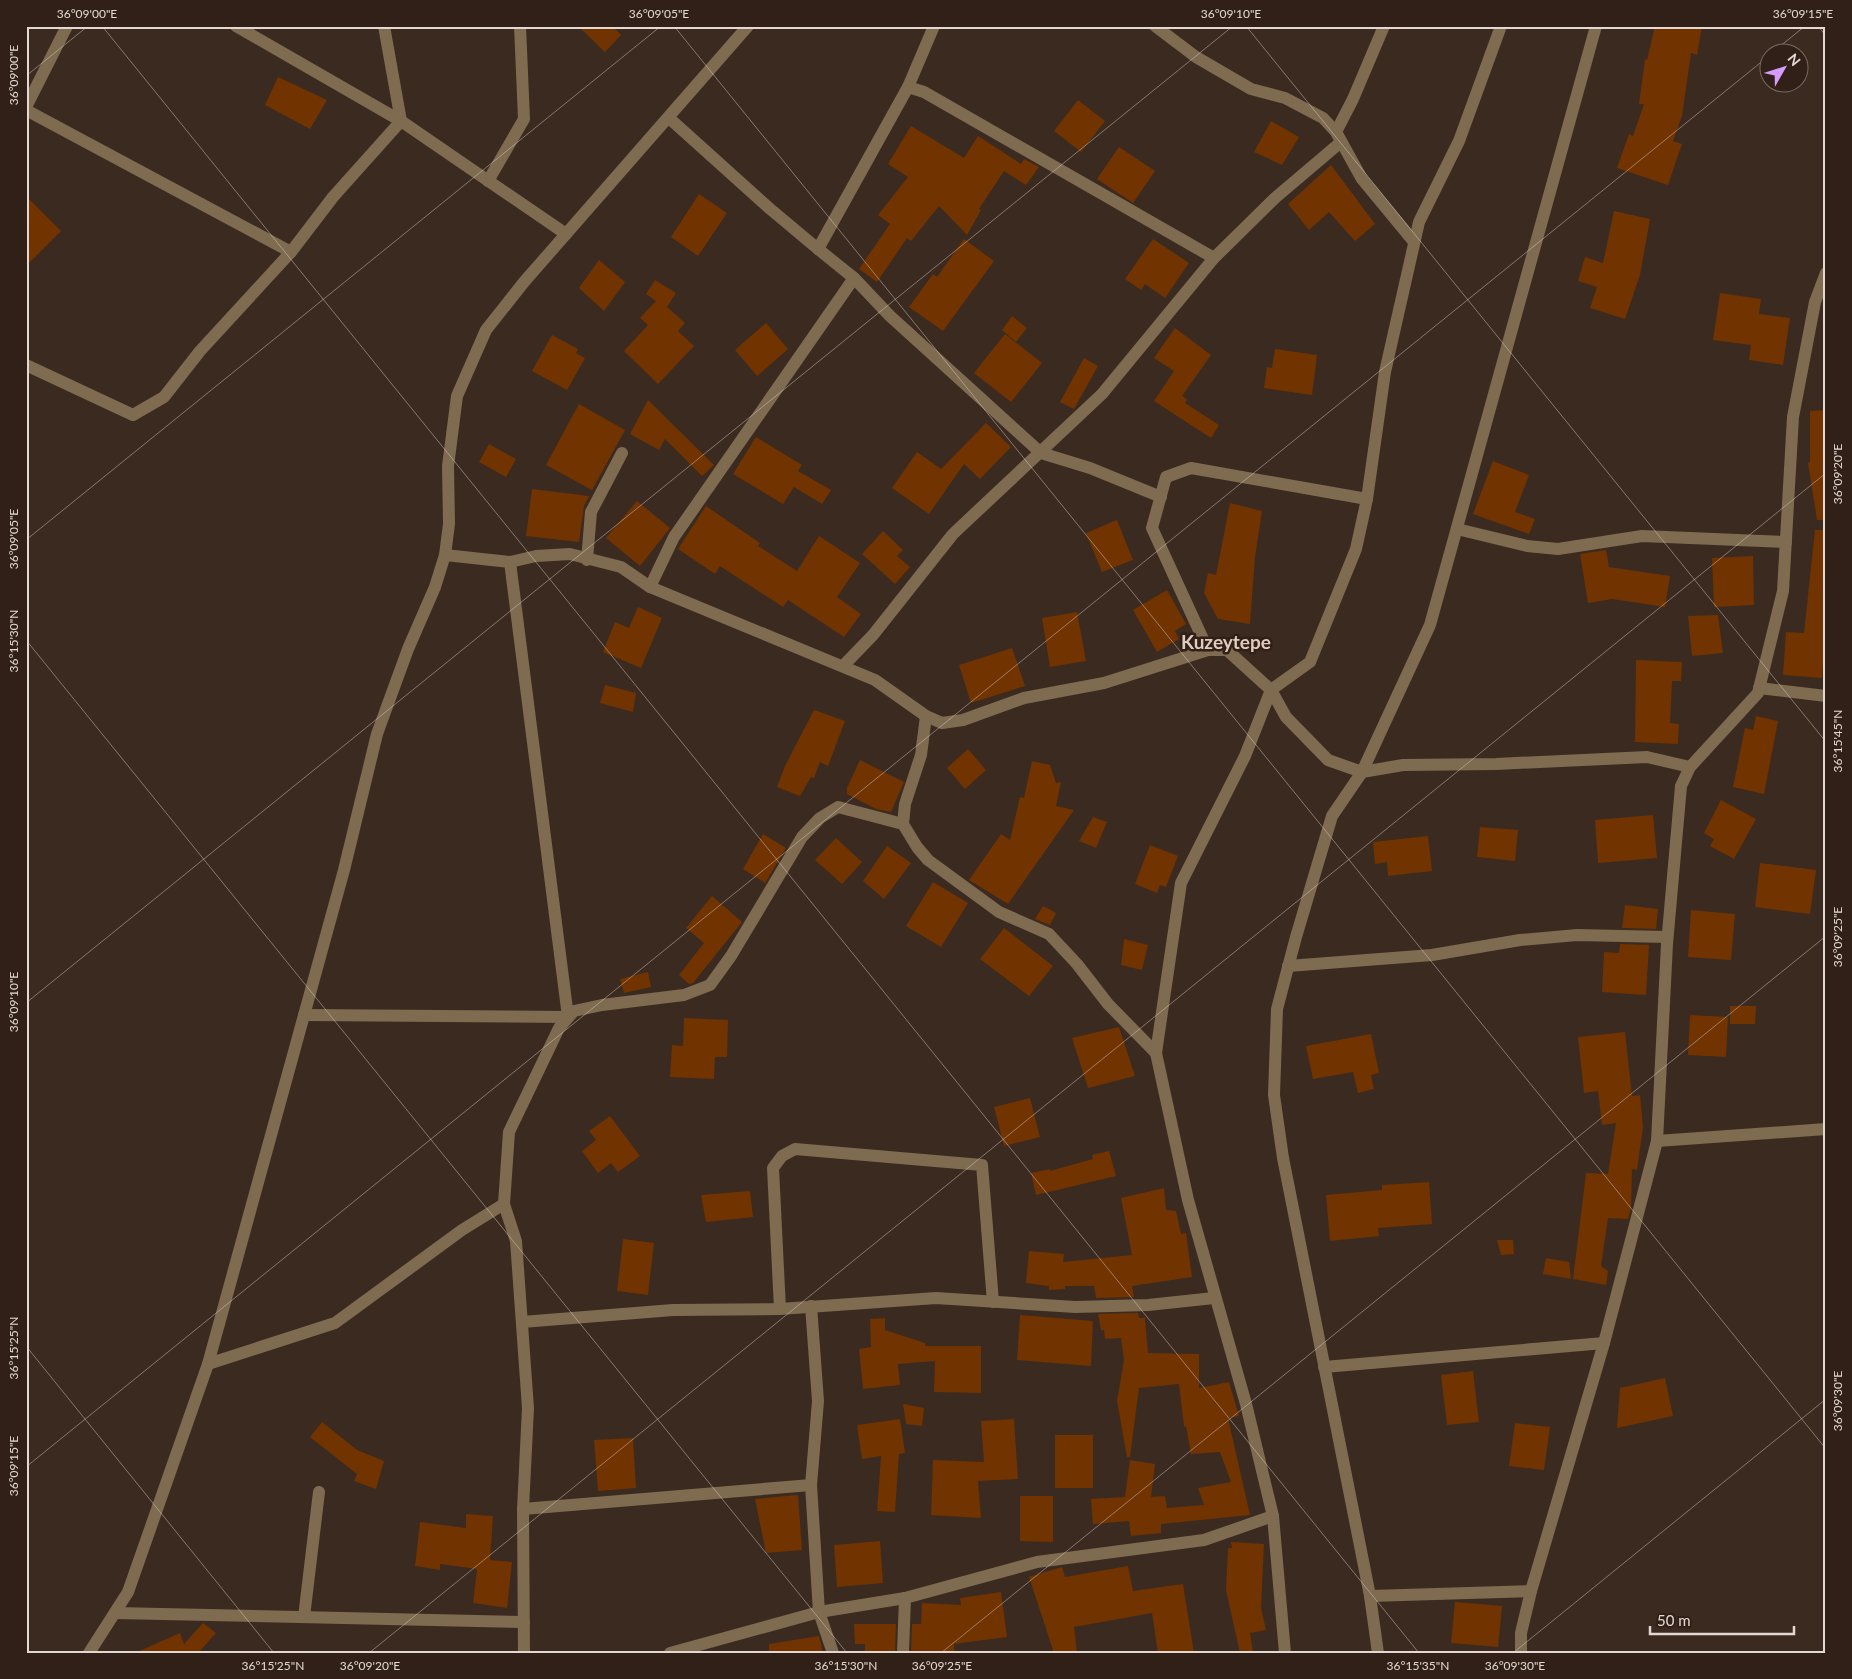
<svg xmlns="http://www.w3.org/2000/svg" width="1852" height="1679" viewBox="0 0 1852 1679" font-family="Lato,sans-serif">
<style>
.building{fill:#713300}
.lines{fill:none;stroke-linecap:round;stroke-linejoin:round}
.minor{stroke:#7e6b50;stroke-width:12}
.ticks{fill:none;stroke:#e4d9d2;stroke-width:1;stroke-opacity:0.45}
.labels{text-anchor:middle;stroke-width:5;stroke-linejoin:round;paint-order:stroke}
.district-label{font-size:19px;font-weight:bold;fill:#e1cbbe;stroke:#302017}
.neatline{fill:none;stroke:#e4d9d2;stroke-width:2}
.ticks-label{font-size:12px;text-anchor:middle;fill:#e4d9d2}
</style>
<rect width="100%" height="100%" fill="#3b2a20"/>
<g class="building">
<path d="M 578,26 L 612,26 L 621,35 L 605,52 Z"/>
<path d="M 1655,26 L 1702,26 L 1697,55 L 1691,53 L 1682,116 L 1673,141 L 1682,144 L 1668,185 L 1617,168 L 1629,134 L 1633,136 L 1644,104 L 1639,104 L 1645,59 L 1647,60 Z"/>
<path d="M 278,77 L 327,100 L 310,129 L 265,105 Z"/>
<path d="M 1078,100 L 1105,121 L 1081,152 L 1054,131 Z"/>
<path d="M 1271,121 L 1299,137 L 1282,165 L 1254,152 Z"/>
<path d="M 911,126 L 964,158 L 978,136 L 1021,164 L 1024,159 L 1039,167 L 1026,185 L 1004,171 L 979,209 L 981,210 L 967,235 L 939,206 L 911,241 L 907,238 L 877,282 L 859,269 L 890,224 L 878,215 L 908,177 L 888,164 Z"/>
<path d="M 1119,147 L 1155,171 L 1133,203 L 1097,179 Z"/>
<path d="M 1331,165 L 1375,224 L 1355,241 L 1329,212 L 1309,230 L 1288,204 Z"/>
<path d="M 699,194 L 727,213 L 698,256 L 671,237 Z"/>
<path d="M 26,196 L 61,231 L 26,266 Z"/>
<path d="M 1614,211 L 1650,219 L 1640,275 L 1625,319 L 1590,308 L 1597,287 L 1578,281 L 1585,257 L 1603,263 Z"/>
<path d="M 964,239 L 994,261 L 943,331 L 909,307 L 933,274 L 937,277 Z"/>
<path d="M 1153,239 L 1189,263 L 1165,298 L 1145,284 L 1141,290 L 1125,279 Z"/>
<path d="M 599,260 L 625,282 L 604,311 L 579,288 Z"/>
<path d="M 655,280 L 676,293 L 667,307 L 685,323 L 678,331 L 694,346 L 658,384 L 624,351 L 648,325 L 640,318 L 656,301 L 646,294 Z"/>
<path d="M 1720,293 L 1761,299 L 1759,314 L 1790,318 L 1783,365 L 1749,360 L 1751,345 L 1713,340 Z"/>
<path d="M 1012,316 L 1027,328 L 1016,342 L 1002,330 Z"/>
<path d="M 766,323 L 788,349 L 757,376 L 735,350 Z"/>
<path d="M 1175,328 L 1211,355 L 1182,396 L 1187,399 L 1185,403 L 1219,425 L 1211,438 L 1154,401 L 1174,371 L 1154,358 Z"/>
<path d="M 1005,334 L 1042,363 L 1011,402 L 974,373 Z"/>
<path d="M 552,335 L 578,349 L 576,353 L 585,358 L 567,390 L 532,371 Z"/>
<path d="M 1275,349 L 1317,355 L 1312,395 L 1264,388 L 1267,367 L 1272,368 Z"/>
<path d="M 1084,358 L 1098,366 L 1074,409 L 1060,402 Z"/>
<path d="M 648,400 L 714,465 L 702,476 L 665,439 L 659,450 L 630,434 Z"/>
<path d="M 579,404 L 625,430 L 592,490 L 546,465 Z"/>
<path d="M 1826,410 L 1826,520 L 1817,520 L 1808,463 L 1810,462 L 1810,411 Z"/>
<path d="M 986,423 L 1011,447 L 980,479 L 964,464 L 929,514 L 892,488 L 917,452 L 941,469 Z"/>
<path d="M 756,437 L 802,465 L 798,471 L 831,490 L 822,504 L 794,487 L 783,504 L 733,474 Z"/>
<path d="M 489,444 L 516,459 L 506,477 L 479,462 Z"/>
<path d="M 1493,461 L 1529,475 L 1515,512 L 1535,519 L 1529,534 L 1473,514 Z"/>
<path d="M 532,489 L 589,496 L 584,506 L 579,542 L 526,536 Z"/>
<path d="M 637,501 L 670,528 L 640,566 L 606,538 Z"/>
<path d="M 1230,503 L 1262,511 L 1255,557 L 1250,624 L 1218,619 L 1204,593 L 1208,573 L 1216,575 Z"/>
<path d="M 706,506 L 760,543 L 758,546 L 797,571 L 819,536 L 860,563 L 837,597 L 861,614 L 844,637 L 788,600 L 783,607 L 720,566 L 715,574 L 678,549 Z"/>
<path d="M 1117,520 L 1133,560 L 1102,572 L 1086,533 Z"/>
<path d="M 1815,530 L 1826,530 L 1826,622 L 1822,678 L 1783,675 L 1786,632 L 1804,633 Z"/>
<path d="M 883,531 L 903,550 L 897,556 L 910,567 L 895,584 L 862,554 Z"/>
<path d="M 1606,550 L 1609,567 L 1670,576 L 1665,607 L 1612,599 L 1588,603 L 1580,554 Z"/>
<path d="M 1753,556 L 1754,605 L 1714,607 L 1712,558 Z"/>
<path d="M 1167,590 L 1186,624 L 1175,631 L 1179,639 L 1157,652 L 1133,610 Z"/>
<path d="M 638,607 L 662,618 L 641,668 L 603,652 L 615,622 L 629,628 Z"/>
<path d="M 1077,612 L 1086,661 L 1050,667 L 1042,618 Z"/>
<path d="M 1718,615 L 1723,653 L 1692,656 L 1688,616 Z"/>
<path d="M 1012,648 L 1025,686 L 971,703 L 959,665 Z"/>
<path d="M 1636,660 L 1682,662 L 1681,681 L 1672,681 L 1670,723 L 1679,724 L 1678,744 L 1635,742 Z"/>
<path d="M 605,685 L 636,693 L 633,712 L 600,703 Z"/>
<path d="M 814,710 L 845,721 L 828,766 L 820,762 L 814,778 L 811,777 L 800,796 L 777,787 L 785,766 Z"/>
<path d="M 1756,716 L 1778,721 L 1764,794 L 1733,787 L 1745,728 L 1753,730 Z"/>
<path d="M 968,749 L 986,770 L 965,789 L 947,768 Z"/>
<path d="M 860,760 L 904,782 L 891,812 L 876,809 L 847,794 L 847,788 Z"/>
<path d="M 1032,761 L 1050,765 L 1056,783 L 1061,782 L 1056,806 L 1074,810 L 1008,904 L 969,880 L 1001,834 L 1010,840 L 1020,797 L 1024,798 Z"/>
<path d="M 1721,800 L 1756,819 L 1734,859 L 1710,846 L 1714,839 L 1704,833 Z"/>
<path d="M 1653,815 L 1657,858 L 1598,863 L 1595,820 Z"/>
<path d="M 1093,817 L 1107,822 L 1096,848 L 1079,841 Z"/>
<path d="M 1480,827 L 1518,830 L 1515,861 L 1477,857 Z"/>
<path d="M 763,834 L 786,848 L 765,883 L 743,869 Z"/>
<path d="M 1428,836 L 1432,871 L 1388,876 L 1387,862 L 1375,864 L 1373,842 Z"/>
<path d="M 836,838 L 862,862 L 842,884 L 815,860 Z"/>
<path d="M 1150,845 L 1178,856 L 1166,887 L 1160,885 L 1157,893 L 1135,884 Z"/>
<path d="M 887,846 L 911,863 L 884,899 L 863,881 Z"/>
<path d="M 1760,863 L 1816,870 L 1810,914 L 1755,907 Z"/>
<path d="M 933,882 L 968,903 L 941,947 L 906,926 Z"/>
<path d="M 712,896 L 742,922 L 693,983 L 689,984 L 679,975 L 704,943 L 686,928 Z"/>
<path d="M 1625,905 L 1658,909 L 1656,929 L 1622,928 Z"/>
<path d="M 1043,906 L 1056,913 L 1050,925 L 1035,919 Z"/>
<path d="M 1691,910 L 1735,914 L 1731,960 L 1688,957 Z"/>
<path d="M 1004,928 L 1053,966 L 1029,996 L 980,959 Z"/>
<path d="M 1124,939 L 1148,945 L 1142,970 L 1121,965 Z"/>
<path d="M 1620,944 L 1649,945 L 1646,995 L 1602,992 L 1604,952 L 1619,953 Z"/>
<path d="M 648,972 L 651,987 L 624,993 L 620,979 Z"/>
<path d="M 1730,1006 L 1756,1006 L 1755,1024 L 1730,1024 Z"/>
<path d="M 1690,1015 L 1728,1017 L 1726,1057 L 1688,1055 Z"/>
<path d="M 684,1018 L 728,1020 L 727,1057 L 715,1057 L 714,1079 L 670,1077 L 672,1045 L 683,1046 Z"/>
<path d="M 1119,1027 L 1135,1076 L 1088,1088 L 1072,1038 Z"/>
<path d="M 1625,1032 L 1632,1096 L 1640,1095 L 1643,1127 L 1637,1170 L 1632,1169 L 1631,1208 L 1628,1219 L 1608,1218 L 1601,1266 L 1608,1271 L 1606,1285 L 1573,1279 L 1586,1173 L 1608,1174 L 1616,1123 L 1602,1125 L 1598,1091 L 1584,1093 L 1578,1037 Z"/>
<path d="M 1371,1034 L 1379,1073 L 1371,1075 L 1374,1089 L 1358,1093 L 1353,1072 L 1313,1079 L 1306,1046 Z"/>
<path d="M 1030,1098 L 1040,1137 L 1004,1146 L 994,1107 Z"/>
<path d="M 610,1116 L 640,1156 L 618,1172 L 611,1163 L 598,1173 L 582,1151 L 596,1140 L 589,1131 Z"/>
<path d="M 1109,1151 L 1116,1176 L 1036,1195 L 1031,1173 L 1050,1169 L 1050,1171 L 1093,1159 L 1092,1155 Z"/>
<path d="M 1429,1182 L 1432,1224 L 1378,1228 L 1379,1236 L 1330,1241 L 1326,1195 L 1382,1190 L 1382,1185 Z"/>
<path d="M 1164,1188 L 1166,1210 L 1176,1211 L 1181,1234 L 1186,1233 L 1192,1277 L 1132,1286 L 1134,1297 L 1096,1298 L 1094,1286 L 1065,1286 L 1065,1289 L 1049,1290 L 1049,1286 L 1026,1283 L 1029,1251 L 1064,1254 L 1063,1262 L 1132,1255 L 1121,1198 Z"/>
<path d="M 750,1191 L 753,1217 L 706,1222 L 701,1195 Z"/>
<path d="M 623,1239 L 654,1243 L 648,1295 L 617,1291 Z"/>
<path d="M 1497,1240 L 1513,1240 L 1514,1254 L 1501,1255 Z"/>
<path d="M 1546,1258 L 1569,1262 L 1571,1279 L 1543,1274 Z"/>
<path d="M 1138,1313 L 1139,1318 L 1145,1318 L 1148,1353 L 1199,1354 L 1199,1388 L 1229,1382 L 1239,1416 L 1228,1418 L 1250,1515 L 1161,1524 L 1161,1533 L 1131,1536 L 1129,1521 L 1093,1524 L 1091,1499 L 1125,1497 L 1130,1460 L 1155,1464 L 1151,1497 L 1165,1496 L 1167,1508 L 1204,1505 L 1198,1488 L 1231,1482 L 1220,1452 L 1191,1454 L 1186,1426 L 1184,1427 L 1179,1384 L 1139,1388 L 1130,1457 L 1127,1457 L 1117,1401 L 1124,1360 L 1121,1338 L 1105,1339 L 1104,1330 L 1101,1330 L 1098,1314 Z"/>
<path d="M 1020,1315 L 1093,1321 L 1091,1366 L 1017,1360 Z"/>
<path d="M 885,1318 L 885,1330 L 925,1343 L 925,1346 L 981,1346 L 981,1393 L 934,1392 L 935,1361 L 898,1364 L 900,1385 L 863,1389 L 859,1349 L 871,1347 L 870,1319 Z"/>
<path d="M 1473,1371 L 1479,1422 L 1447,1425 L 1441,1375 Z"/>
<path d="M 1665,1378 L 1673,1416 L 1617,1428 L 1620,1388 Z"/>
<path d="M 903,1404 L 924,1408 L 922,1426 L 906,1424 Z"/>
<path d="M 900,1419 L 905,1453 L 899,1454 L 895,1512 L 877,1511 L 881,1456 L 862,1459 L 857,1425 Z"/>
<path d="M 1014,1419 L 1018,1479 L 978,1481 L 981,1518 L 931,1515 L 933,1460 L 984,1462 L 981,1421 Z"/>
<path d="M 322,1422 L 357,1450 L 384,1461 L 376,1489 L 354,1481 L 357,1474 L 310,1437 Z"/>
<path d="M 1515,1423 L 1550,1427 L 1544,1470 L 1509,1466 Z"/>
<rect x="1055" y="1435" width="38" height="53"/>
<path d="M 633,1438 L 636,1488 L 598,1491 L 594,1440 Z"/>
<path d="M 798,1495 L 802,1550 L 766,1553 L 755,1499 Z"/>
<path d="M 1020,1496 L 1053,1496 L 1053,1542 L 1020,1541 Z"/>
<path d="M 466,1514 L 493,1516 L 490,1560 L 512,1562 L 507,1608 L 473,1603 L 477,1569 L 440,1564 L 440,1570 L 415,1566 L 420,1522 L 466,1528 Z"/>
<path d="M 880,1541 L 883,1583 L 837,1587 L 834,1545 Z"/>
<path d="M 1231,1542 L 1264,1544 L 1261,1608 L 1266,1630 L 1250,1633 L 1253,1653 L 1240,1653 L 1226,1590 L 1228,1548 L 1232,1548 Z"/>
<path d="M 1128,1566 L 1133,1591 L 1183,1584 L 1194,1653 L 1158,1653 L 1152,1613 L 1074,1627 L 1077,1653 L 1054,1653 L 1029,1577 L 1062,1567 L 1065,1577 Z"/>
<path d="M 1001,1592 L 1007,1637 L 954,1644 L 954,1653 L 911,1653 L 912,1624 L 921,1624 L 922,1603 L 961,1605 L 960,1598 Z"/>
<path d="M 1455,1602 L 1502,1606 L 1498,1647 L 1451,1643 Z"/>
<path d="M 203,1623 L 216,1633 L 198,1653 L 135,1653 L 180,1633 L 184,1644 Z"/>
<path d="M 854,1624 L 896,1624 L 895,1653 L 865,1653 L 865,1644 L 855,1644 Z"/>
<path d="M 819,1636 L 823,1653 L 769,1653 L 769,1644 Z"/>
</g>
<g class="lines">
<g class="minor">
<path d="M 236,26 L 401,121 L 566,234"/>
<path d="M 1155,26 L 1196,57 L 1251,89 L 1285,98 L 1323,118 L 1336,132 L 1362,179 L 1414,242"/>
<path d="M 908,87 L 934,26"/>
<path d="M 26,107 L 67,26"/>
<path d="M 26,110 L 291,252 L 333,197 L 401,121 L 384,26"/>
<path d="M 669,118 L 769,208 L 818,249"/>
<path d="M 1336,132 L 1353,99 L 1384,26"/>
<path d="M 488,181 L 524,119 L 520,26"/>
<path d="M 26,365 L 133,415 L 164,397 L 200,351 L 291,252"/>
<path d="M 1161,497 L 1090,468 L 1041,453 L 890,316 L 854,278 L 818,249 L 908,87 L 924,92 L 1214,258"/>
<path d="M 1457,529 L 1527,546 L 1558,549 L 1642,536 L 1786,542"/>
<path d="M 445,555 L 510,562 L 536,556 L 570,554 L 621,567 L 650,587 L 875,680 L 926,716 L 942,723 L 963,720 L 1024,698 L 1104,683 L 1208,650 L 1227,650 L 1271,690 L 1286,717 L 1328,760 L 1362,772 L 1403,765 L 1496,764 L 1647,757 L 1690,767"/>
<path d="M 587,560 L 591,512 L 622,453"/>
<path d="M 650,587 L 674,537 L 854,278"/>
<path d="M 1208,650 L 1152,528 L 1166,477 L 1191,468 L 1367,499"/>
<path d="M 843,666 L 873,635 L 953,534 L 1102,394 L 1214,258 L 1275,198 L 1341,142"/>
<path d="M 1759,688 L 1826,696"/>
<path d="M 926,716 L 921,755 L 905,804 L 903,824 L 917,847 L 928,860 L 999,912 L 1049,934 L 1077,964 L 1108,1004 L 1156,1053"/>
<path d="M 1288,966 L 1432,955 L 1520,940 L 1577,935 L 1667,937"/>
<path d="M 304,1015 L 568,1017 L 510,562"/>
<path d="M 1657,1141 L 1826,1129"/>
<path d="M 811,1306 L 818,1401 L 811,1485 L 819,1612 L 833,1653"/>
<path d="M 780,1309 L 773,1168 L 782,1156 L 795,1149 L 982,1165 L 993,1302"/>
<path d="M 522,1322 L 673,1310 L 780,1309 L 936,1298 L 1075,1307 L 1148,1305 L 1214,1298"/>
<path d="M 208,1364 L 335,1323 L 462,1230 L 504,1204"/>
<path d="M 1324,1367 L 1604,1343"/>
<path d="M 523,1509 L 811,1485"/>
<path d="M 1370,1596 L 1531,1591"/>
<path d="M 115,1613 L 524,1622"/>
<path d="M 304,1617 L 319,1492"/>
<path d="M 89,1653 L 128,1592 L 208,1364 L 344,870 L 377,734 L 408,649 L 435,587 L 445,555 L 449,524 L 448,466 L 457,396 L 486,330 L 524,282 L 748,26"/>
<path d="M 524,1653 L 523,1509 L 528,1408 L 516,1241 L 504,1204 L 509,1132 L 559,1028 L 574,1011 L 602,1005 L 684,995 L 710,985 L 731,956 L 802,837 L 820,818 L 838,807 L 903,824"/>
<path d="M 670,1653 L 819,1612 L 905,1598 L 1037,1562 L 1204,1540 L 1273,1516"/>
<path d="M 903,1653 L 905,1598"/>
<path d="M 1285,1653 L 1273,1516 L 1246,1404 L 1188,1200 L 1156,1053 L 1181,883 L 1245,756 L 1271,690 L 1310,662 L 1356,549 L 1367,499 L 1385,372 L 1419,222 L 1459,141 L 1501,26"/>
<path d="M 1378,1653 L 1370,1596 L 1283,1158 L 1274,1095 L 1277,1009 L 1296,937 L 1332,816 L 1362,772 L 1430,625 L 1596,26"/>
<path d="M 1521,1653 L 1521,1633 L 1531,1591 L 1604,1343 L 1657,1141 L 1667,944 L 1681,786 L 1690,767 L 1758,693 L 1783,591 L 1793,417 L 1815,302 L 1826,273"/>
</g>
</g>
<path class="ticks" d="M 102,26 L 1419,1653M 674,26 L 1826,1449M 1246,26 L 1826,742M 1818,26 L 1826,36M 1773,52 L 1805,26M 26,76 L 88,26M 26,540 L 661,26M 26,640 L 847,1653M 26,1003 L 1233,26M 26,1346 L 274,1653M 26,1467 L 1770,55M 369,1653 L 1826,473M 941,1653 L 1826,936M 1513,1653 L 1826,1399"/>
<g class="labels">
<g class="district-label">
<text x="1226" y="649">Kuzeytepe</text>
</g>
</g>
<rect width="1852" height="1679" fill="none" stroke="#302017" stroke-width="55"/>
<g transform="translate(1784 68) rotate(51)"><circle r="24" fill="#302017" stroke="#786a62"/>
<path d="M0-4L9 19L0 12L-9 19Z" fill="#d59cfb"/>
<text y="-8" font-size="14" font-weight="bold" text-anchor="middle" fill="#e4d9d2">N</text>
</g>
<path d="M1650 1626v8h144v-8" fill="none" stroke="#e4d9d2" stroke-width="2.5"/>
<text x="1657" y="1626" font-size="15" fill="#e4d9d2" stroke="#302017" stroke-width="4" paint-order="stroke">50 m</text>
<rect x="28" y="28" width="1796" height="1624" class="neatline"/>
<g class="ticks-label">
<text x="87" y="18">36°09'00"E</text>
<text x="659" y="18">36°09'05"E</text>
<text x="1231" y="18">36°09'10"E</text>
<text x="1803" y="18">36°09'15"E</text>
<text transform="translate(14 75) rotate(-90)" y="4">36°09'00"E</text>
<text transform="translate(1838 474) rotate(-90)" y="4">36°09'20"E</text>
<text transform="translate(14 539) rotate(-90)" y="4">36°09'05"E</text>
<text transform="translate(14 641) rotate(-90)" y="4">36°15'30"N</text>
<text transform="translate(1838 741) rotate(-90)" y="4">36°15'45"N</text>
<text transform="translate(1838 937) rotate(-90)" y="4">36°09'25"E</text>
<text transform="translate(14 1002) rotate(-90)" y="4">36°09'10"E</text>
<text transform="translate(14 1348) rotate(-90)" y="4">36°15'25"N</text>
<text transform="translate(1838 1401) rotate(-90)" y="4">36°09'30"E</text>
<text transform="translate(14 1466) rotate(-90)" y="4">36°09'15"E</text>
<text x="273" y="1670">36°15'25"N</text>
<text x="370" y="1670">36°09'20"E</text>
<text x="846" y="1670">36°15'30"N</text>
<text x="942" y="1670">36°09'25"E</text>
<text x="1418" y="1670">36°15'35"N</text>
<text x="1515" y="1670">36°09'30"E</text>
</g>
</svg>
